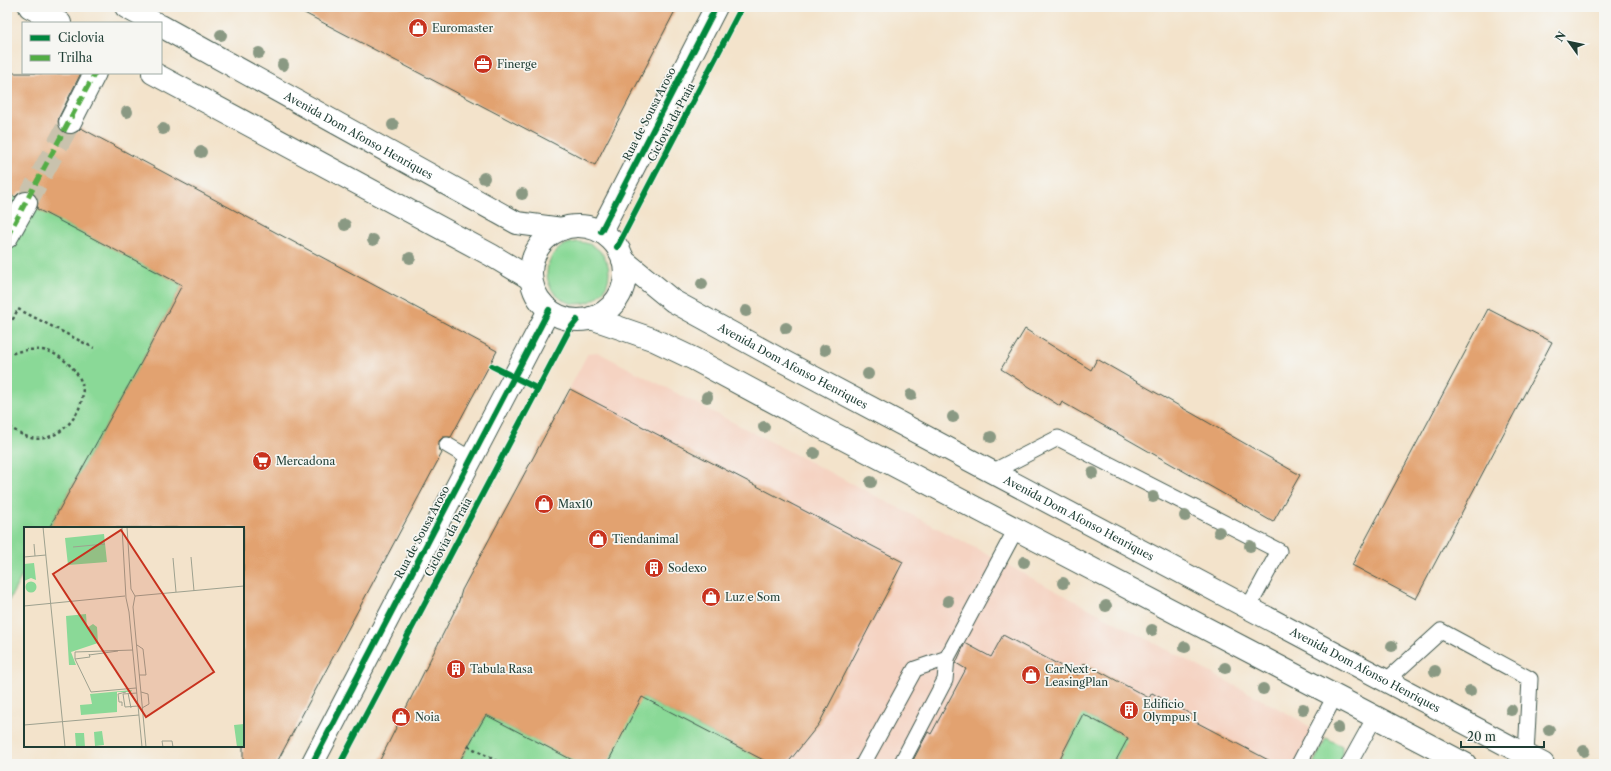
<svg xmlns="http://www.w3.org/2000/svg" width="1611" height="771" viewBox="0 0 1611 771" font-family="'Libre Caslon Text',serif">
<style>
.built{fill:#f5d3c2}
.green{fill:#8ad997;stroke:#548b66}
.building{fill:#e2a26f}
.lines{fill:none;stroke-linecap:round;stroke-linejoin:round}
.street-tunnel{stroke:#c9c2ad;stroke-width:22;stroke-dasharray:22 11;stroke-linecap:butt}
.lane-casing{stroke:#3f564b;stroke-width:17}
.street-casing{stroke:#3f564b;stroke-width:24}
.secondary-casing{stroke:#3f564b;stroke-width:24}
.path{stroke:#3f564b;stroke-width:2.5;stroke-dasharray:3 3;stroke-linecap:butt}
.lane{stroke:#fff;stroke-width:15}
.street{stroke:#fff;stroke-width:22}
.secondary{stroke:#fff;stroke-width:22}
.quiet{stroke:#52ad45;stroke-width:5;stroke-dasharray:10 5;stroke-linecap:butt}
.cycleway-casing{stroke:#f6f6f2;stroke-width:8}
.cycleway{stroke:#00873e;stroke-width:6}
.tree{fill:#8a9983}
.labels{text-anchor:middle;stroke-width:3.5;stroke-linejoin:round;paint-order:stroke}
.poi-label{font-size:11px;fill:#1f3d34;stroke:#f6f6f2;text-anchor:start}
.street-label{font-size:11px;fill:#1f3d34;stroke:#f6f6f2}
.inset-road{fill:none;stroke:#9ea18f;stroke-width:1}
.view{fill:#c8321e;fill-opacity:0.15;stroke:#c8321e;stroke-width:2}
.inset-edge{fill:none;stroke:#1f3d34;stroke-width:2}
</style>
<rect width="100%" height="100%" fill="#f6f6f2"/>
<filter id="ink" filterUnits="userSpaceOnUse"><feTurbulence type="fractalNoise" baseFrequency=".025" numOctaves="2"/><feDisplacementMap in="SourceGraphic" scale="8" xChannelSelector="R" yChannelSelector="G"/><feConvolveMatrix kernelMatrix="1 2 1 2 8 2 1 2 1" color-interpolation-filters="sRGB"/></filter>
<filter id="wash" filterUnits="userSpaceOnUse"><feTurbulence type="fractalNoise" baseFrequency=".012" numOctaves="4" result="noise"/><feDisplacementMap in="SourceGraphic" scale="16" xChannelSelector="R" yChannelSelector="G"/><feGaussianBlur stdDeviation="0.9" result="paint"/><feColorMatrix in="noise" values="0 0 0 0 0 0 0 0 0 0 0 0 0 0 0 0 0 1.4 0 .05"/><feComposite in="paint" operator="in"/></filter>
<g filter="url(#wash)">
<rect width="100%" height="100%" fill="#f3e3cb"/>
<path class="built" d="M 597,352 L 924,521 L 1298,719 L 1326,738 L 1313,764 L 771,764 L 458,604 L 588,353 Z"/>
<g class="green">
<path d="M 7,193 L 182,285 L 142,361 L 49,528 L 25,528 L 25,570 L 7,604 Z"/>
<circle cx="578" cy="273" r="31"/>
<path d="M 642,697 L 771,764 L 607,764 L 613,752 L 588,739 Z"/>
<path d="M 1062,703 L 1128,738 L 1114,764 L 1057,764 L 1076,728 L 1055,716 Z"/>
<path d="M 486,715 L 581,764 L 458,764 Z"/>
<path d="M 1326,738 L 1342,746 L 1342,758 L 1338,764 L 1313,764 Z"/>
</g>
<g id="blocks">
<g class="building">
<path d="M 293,7 L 677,7 L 595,165 Z"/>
<path d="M 7,73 L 81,73 L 59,117 L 58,122 L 59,128 L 64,133 L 71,134 L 77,132 L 81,128 L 497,351 L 451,437 L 443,437 L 439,441 L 439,449 L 442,453 L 276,764 L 243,764 L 243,528 L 49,528 L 142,361 L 182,285 L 37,209 L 38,202 L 37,197 L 32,192 L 25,191 L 20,192 L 15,197 L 7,192 Z"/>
<path d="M 1488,309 L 1552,342 L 1416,599 L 1352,565 Z"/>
<path d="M 1025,329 L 1091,370 L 1097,359 L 1300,475 L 1273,522 L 1062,402 L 1060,406 L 1001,369 Z"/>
<path d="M 570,389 L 903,562 L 819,724 L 787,764 L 771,764 L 642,697 L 607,764 L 580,764 L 486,715 L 458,764 L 378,764 L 458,604 L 462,590 Z"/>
<path d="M 1003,635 L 1078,675 L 1084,663 L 1149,698 L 1152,693 L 1196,717 L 1194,721 L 1276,764 L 1114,764 L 1128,738 L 1083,714 L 1057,764 L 911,764 L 928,732 L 931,734 L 966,669 L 956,663 L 965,643 L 991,657 Z"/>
</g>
</g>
</g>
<g filter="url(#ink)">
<use href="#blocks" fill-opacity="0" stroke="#3f564b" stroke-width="1"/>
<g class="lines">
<path class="street-tunnel" d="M 26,203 L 70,122"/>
<g class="lane-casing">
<g id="lane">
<path d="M 447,445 L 471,459"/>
<path d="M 992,472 L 1058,438 L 1279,551 L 1248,608"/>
<path d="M 1386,681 L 1441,631 L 1530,679 L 1526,754"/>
<path d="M 863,764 L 915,669 L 947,658 L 1016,529"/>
<path d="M 901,764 L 945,680 L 947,658"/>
<path d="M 1299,764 L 1335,696"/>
<path d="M 1349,764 L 1375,717"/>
</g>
</g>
<g class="street-casing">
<g id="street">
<path d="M 70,122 L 95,73"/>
<path d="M 7,237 L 26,203"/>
</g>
</g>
<g class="secondary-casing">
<g id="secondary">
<path d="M 30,7 L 60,23"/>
<path d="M 126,7 L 155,23"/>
<path id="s1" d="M 161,26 L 517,223 L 562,229"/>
<path d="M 153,73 L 491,255 L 531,279"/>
<circle cx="578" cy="273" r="47"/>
<path d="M 601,231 L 716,7"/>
<path id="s2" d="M 623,260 L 673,301 L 777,358 L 1543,764"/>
<path d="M 591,318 L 652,339 L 694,359 L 815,424 L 1465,764"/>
<path d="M 312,764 L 549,310"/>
</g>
</g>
<g class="path">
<path d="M 7,316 L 13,319 L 18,309 L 94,348"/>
<path d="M 7,356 C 18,350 30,349 42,350 C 50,351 55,354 61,358 C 70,364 79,374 82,384 C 88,411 59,444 31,438 C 23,436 14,430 7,425"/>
<path d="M 468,746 L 502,764"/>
</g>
<use href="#lane" class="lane"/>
<use href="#street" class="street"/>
<use href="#secondary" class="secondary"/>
<path class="quiet" d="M 7,237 L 95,73"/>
<g class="cycleway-casing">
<g id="cycleway">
<path d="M 601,231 L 716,7"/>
<path d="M 617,247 L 742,7"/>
<path d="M 492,366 L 538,389"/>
<path d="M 312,764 L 549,310"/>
<path d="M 340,764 L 569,330 L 577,320"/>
</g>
</g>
<use href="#cycleway" class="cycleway"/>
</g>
<g class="tree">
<circle cx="221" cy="35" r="6"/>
<circle cx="259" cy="53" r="6"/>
<circle cx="283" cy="65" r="6"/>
<circle cx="127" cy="112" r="6"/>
<circle cx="393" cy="125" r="6"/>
<circle cx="163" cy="129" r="6"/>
<circle cx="201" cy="152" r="6"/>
<circle cx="484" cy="178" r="6"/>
<circle cx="522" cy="194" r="6"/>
<circle cx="345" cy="225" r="6"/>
<circle cx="373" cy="240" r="6"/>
<circle cx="410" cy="258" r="6"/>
<circle cx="702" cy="284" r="6"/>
<circle cx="746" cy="311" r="6"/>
<circle cx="786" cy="328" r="6"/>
<circle cx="825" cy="350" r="6"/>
<circle cx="868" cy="374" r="6"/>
<circle cx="911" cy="395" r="6"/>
<circle cx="707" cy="397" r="6"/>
<circle cx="953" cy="417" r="6"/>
<circle cx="764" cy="427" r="6"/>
<circle cx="991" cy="437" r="6"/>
<circle cx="814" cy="453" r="6"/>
<circle cx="1093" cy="473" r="6"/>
<circle cx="871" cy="482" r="6"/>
<circle cx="1153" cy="497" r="6"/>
<circle cx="1185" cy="516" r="6"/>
<circle cx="1219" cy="532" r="6"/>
<circle cx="1250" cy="546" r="6"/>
<circle cx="1024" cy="562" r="6"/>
<circle cx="1063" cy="583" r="6"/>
<circle cx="948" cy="601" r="6"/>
<circle cx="1106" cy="606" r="6"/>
<circle cx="1152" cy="630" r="6"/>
<circle cx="1392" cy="646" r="6"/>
<circle cx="1185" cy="647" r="6"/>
<circle cx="1225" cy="668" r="6"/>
<circle cx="1435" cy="671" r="6"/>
<circle cx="1263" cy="689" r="6"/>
<circle cx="1470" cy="691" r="6"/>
<circle cx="1303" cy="709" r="6"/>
<circle cx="1511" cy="710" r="6"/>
<circle cx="1338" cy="728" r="6"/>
<circle cx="1549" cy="730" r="6"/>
<circle cx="1584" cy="751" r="6"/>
</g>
</g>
<defs>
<g id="shop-disc" transform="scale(1)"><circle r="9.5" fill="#c8321e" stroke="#f6f6f2"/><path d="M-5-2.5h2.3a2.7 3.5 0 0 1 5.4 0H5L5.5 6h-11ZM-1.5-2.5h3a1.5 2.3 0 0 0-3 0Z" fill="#fff"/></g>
<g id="office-disc" transform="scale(1)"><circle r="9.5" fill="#c8321e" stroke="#f6f6f2"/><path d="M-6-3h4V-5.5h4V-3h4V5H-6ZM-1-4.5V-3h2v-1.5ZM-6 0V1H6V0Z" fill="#fff"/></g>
<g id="supermarket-disc" transform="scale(1)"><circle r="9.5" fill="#c8321e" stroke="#f6f6f2"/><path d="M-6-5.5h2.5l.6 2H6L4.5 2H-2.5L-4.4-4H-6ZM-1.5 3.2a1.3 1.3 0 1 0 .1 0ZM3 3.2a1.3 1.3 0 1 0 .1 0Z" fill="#fff"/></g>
<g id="building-disc" transform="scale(1)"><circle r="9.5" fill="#c8321e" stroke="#f6f6f2"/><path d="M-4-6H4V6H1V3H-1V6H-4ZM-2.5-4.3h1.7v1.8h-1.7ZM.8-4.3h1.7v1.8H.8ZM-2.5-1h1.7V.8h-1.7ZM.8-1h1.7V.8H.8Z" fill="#fff"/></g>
</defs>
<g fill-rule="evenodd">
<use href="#shop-disc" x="418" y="28"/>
<use href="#office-disc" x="483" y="64"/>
<use href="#supermarket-disc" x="262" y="461"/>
<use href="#shop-disc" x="544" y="504"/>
<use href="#shop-disc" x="598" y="539"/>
<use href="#building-disc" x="654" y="568"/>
<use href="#shop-disc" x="711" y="597"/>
<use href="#building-disc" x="456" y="669"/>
<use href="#shop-disc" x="1031" y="675"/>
<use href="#building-disc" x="1129" y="710"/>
<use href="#shop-disc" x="401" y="717"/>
</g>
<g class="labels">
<g class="poi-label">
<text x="432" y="32">Euromaster</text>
<text x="497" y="68">Finerge</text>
<text x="276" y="465">Mercadona</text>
<text x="558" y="508">Max10</text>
<text x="612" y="543">Tiendanimal</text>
<text x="668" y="572">Sodexo</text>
<text x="725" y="601">Luz e Som</text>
<text x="470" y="673">Tabula Rasa</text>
<text x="1045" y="673">CarNext -<tspan x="1045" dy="13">LeasingPlan</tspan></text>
<text x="1143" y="708">Edifício<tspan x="1143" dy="13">Olympus I</tspan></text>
<text x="415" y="721">Noia</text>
</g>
<g class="street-label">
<text transform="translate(649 114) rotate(-63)" y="4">Rua de Sousa Aroso</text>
<text transform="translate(671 122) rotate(-62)" y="4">Ciclovia da Praia</text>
<text dy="4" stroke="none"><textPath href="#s1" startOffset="226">Avenida Dom Afonso Henriques</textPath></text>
<text dy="4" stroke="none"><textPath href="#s2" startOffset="201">Avenida Dom Afonso Henriques</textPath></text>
<text dy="4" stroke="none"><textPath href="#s2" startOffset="525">Avenida Dom Afonso Henriques</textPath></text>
<text transform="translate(422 532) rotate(-62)" y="4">Rua de Sousa Aroso</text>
<text transform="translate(448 537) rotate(-62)" y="4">Ciclovia da Praia</text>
<text dy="4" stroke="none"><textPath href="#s2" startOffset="849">Avenida Dom Afonso Henriques</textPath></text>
</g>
</g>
<g transform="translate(24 527)">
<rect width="220" height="220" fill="#f3e3cb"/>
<path d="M 80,7 L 83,35 L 44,38 L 41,11 ZM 10,36 L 12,53 L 7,51 L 0,54 L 0,37 ZM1.5 60a5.5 5.5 0 1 1 11 0a5.5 5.5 0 1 1-11 0ZM 62,87 L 63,101 L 69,97 L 73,100 L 74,116 L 47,125 L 52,138 L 45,138 L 42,89 ZM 108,163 L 107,165 L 93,165 L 93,185 L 57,188 L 56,178 L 68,177 L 66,167 ZM 220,197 L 220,220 L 213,220 L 210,198 ZM 78,204 L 80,218 L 71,219 L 70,205 ZM 51,206 L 60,206 L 61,220 L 52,220 Z" fill="#8ad997"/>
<path class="inset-road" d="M 19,0 L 41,220M 98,0 L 102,71 L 105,85 L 118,220M 103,0 L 107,62 L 111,69 L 109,80 L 122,220M 10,17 L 11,29M 49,20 L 81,17M 0,30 L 22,28M 167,30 L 170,64M 149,31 L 152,65M 111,69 L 220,59M 0,79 L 101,69M 113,118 L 119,122 L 122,148 L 115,148M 109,123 L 51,125 L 51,132 L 67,165 L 112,161M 65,128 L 94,124M 51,132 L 66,130 L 65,127M 117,165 L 124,167 L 125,177 L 118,181M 104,166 L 107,181M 113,166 L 99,167 L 101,180 L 114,179M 98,179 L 98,175 L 95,175 L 94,167 L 102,165M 0,198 L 115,188M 139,220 L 138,214 L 148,214 L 149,220"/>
<path class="view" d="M 97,3 L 190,145 L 122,190 L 29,47 Z"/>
<rect width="220" height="220" class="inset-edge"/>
</g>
<rect width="1611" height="771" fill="none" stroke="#f6f6f2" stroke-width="24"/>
<rect x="22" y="22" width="140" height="52" fill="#f6f6f2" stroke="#a0aca6"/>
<rect x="30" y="35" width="20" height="6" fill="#00873e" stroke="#a0aca6"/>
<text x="58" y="42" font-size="12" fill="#1f3d34">Ciclovia</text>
<rect x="30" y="55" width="20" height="6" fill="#52ad45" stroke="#a0aca6"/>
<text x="58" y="62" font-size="12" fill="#1f3d34">Trilha</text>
<g transform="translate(1569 42) rotate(303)" stroke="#f6f6f2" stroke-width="3" paint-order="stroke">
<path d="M0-3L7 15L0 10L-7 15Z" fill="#1f3d34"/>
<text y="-6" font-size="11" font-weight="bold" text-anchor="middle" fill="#1f3d34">N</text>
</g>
<path d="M1461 741v6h83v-6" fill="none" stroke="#1f3d34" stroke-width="2"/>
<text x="1467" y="741" font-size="12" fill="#1f3d34" stroke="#f6f6f2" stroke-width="3" paint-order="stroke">20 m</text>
</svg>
